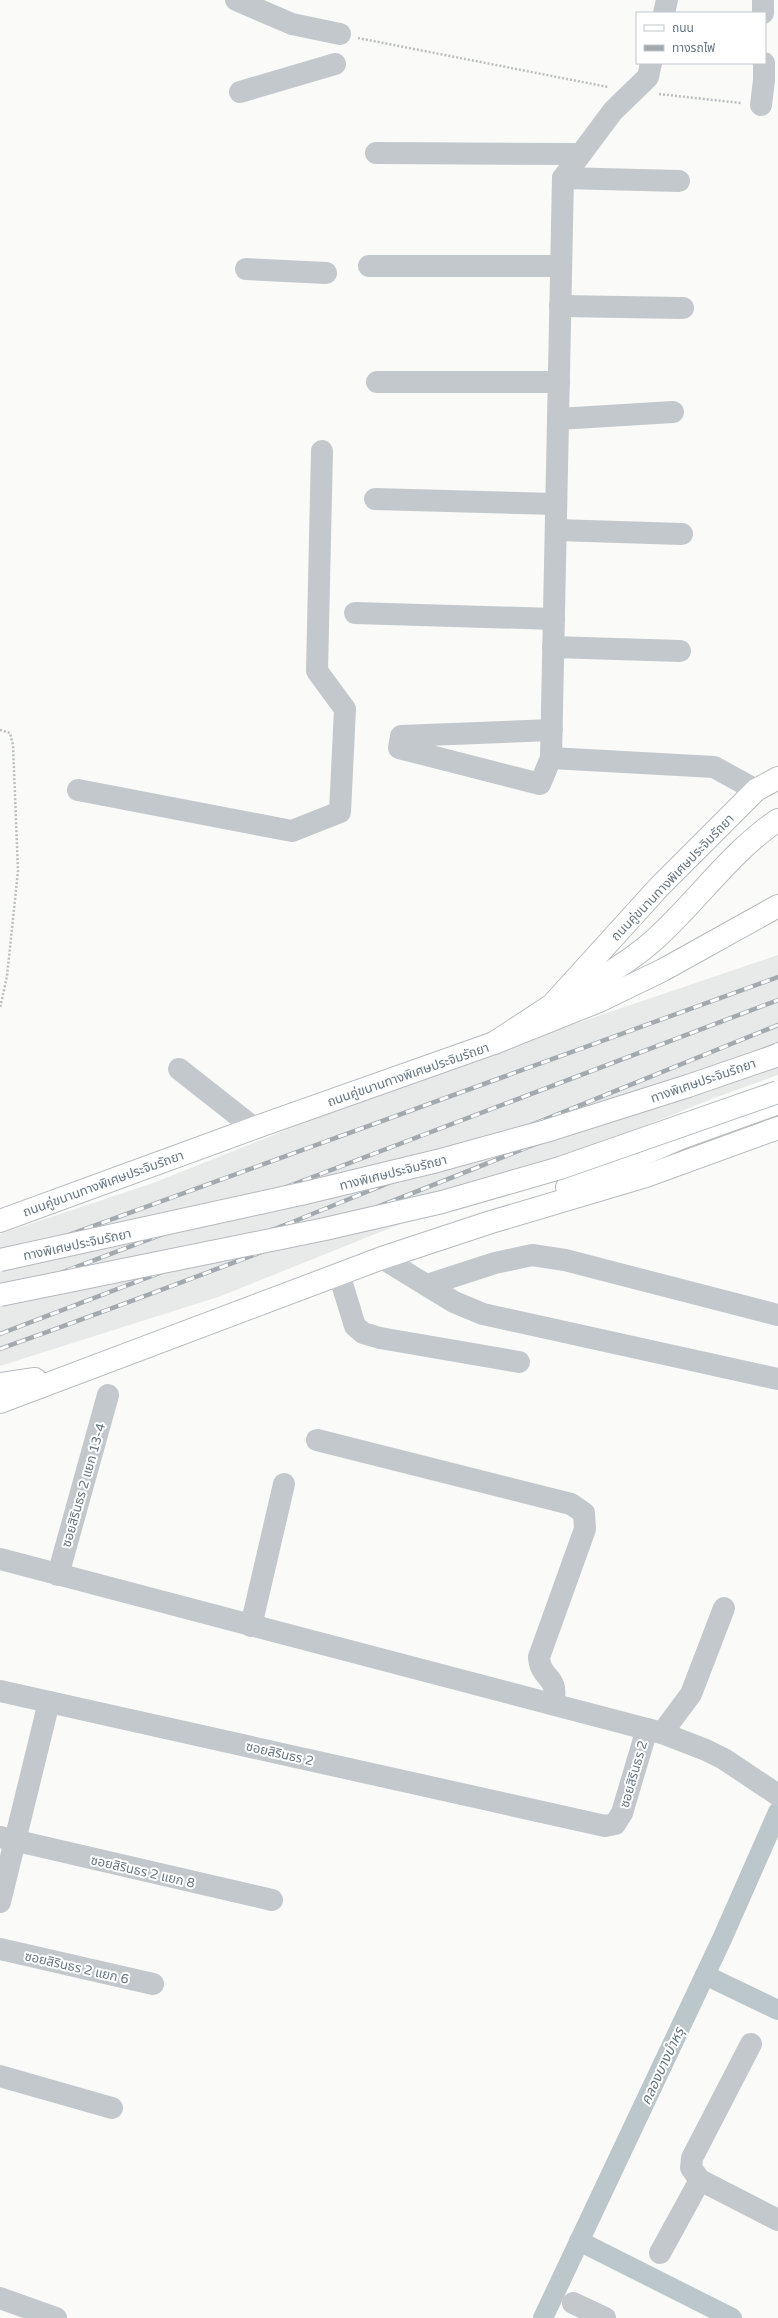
<svg xmlns="http://www.w3.org/2000/svg" width="778" height="2318" viewBox="0 0 778 2318" font-family="'Varela Round','Noto Sans Thai',sans-serif">
<style>
.built{fill:#e8e9e9}
.lines{fill:none;stroke-linecap:round;stroke-linejoin:round}
.canal{stroke:#bbc7cb;stroke-width:20}
.major-casing{stroke:#b5babe;stroke-width:24}
.highway-casing{stroke:#b4b9bd;stroke-width:24}
.path{stroke:#bbbfc2;stroke-width:2.5;stroke-dasharray:2 2;stroke-linecap:butt}
.minor{stroke:#c3c8cc;stroke-width:22}
.major{stroke:#fff;stroke-width:22}
.highway{stroke:#fff;stroke-width:22}
.rail-casing{stroke:#a2aab0;stroke-width:4.5}
.rail{stroke:#fff;stroke-width:3;stroke-dasharray:9;stroke-linecap:butt}
.highway-bridge-casing{stroke:#b4b9bd;stroke-width:24;stroke-linecap:butt}
.highway-bridge{stroke:#fff;stroke-width:22}
.labels{text-anchor:middle;stroke-width:4;stroke-linejoin:round;paint-order:stroke}
.street-label{font-size:13px;fill:#657683;stroke:#fff}
.water-label{font-size:14px;font-style:italic;fill:#60757c;stroke:#fff}
</style>
<rect width="100%" height="100%" fill="#fafaf8"/>
<path class="built" d="M 778,955 L 778,1075 L 714,1098 L 221,1296 L 0,1366 L 0,1234 L 153,1183 L 427,1074 Z"/>
<g class="lines">
<g class="canal">
<path d="M 705,1975 L 778,2010"/>
<path d="M 579,2241 L 732,2318"/>
<path d="M 543,2318 L 722,1939 L 778,1812"/>
</g>
<g class="major-casing">
<g id="major">
<path d="M 569,996 C 598,980 628,963 653,941 C 696,903 730,852 778,820"/>
<path d="M 567,1187 L 681,1138 L 778,1103"/>
<path d="M 0,1221 L 254,1128 L 494,1043 L 552,1005 L 659,887 L 756,790 L 778,778"/>
<path d="M 0,1384 L 35,1379"/>
<path d="M 0,1402 L 382,1258 L 491,1222 L 646,1176 L 778,1128"/>
</g>
</g>
<g class="highway-casing">
<path id="highway" d="M 494,1043 L 599,1001 L 663,970 L 778,906"/>
</g>
<g class="path">
<path d="M 358,38 L 608,87"/>
<path d="M 659,94 L 741,103"/>
<path d="M 0,730 L 10,733 L 13,745 L 18,871 L 7,976 L 0,1008"/>
</g>
<g class="minor">
<path d="M 236,0 L 292,24 L 340,34"/>
<path d="M 763,0 L 763,13"/>
<path d="M 664,13 L 667,0"/>
<path d="M 240,92 L 335,64"/>
<path d="M 761,105 L 764,80 L 764,63"/>
<path d="M 376,153 L 580,154"/>
<path d="M 563,178 L 679,181"/>
<path d="M 369,266 L 561,266"/>
<path d="M 246,269 L 326,273"/>
<path d="M 560,306 L 683,308"/>
<path d="M 377,382 L 559,382"/>
<path d="M 558,419 L 673,412"/>
<path d="M 375,499 L 556,504"/>
<path d="M 556,530 L 682,534"/>
<path d="M 355,613 L 554,619"/>
<path d="M 553,647 L 680,651"/>
<path d="M 552,730 L 401,736 L 399,748 L 540,784 L 551,758 L 563,178 L 613,111 L 648,77 L 651,63"/>
<path d="M 551,758 L 714,767 L 756,790"/>
<path d="M 78,790 L 292,831 L 340,812 L 345,709 L 317,671 L 322,451"/>
<path d="M 179,1069 L 254,1128"/>
<path d="M 382,1258 L 454,1302 L 483,1314 L 778,1379"/>
<path d="M 339,1274 L 355,1326 L 363,1333 L 380,1338 L 519,1362"/>
<path d="M 427,1285 L 495,1263 L 532,1255 L 565,1260 L 778,1315"/>
<path d="M 317,1440 L 571,1504 L 584,1513 L 585,1529 L 539,1657 C 540,1680 560,1675 553,1703"/>
<path d="M 0,1559 L 662,1733 L 706,1750 L 724,1759 L 778,1795"/>
<path d="M 58,1575 L 108,1395"/>
<path d="M 251,1626 L 284,1484"/>
<path d="M 0,1691 L 605,1826 L 615,1824 L 622,1813 L 647,1729"/>
<path d="M 662,1733 L 691,1694 L 724,1608"/>
<path d="M 0,1837 L 272,1900"/>
<path d="M 0,1902 L 49,1702"/>
<path d="M 0,1949 L 153,1984"/>
<path d="M 751,2044 L 692,2158 L 691,2168 L 700,2180 L 778,2220"/>
<path d="M 0,2076 L 112,2108"/>
<path d="M 660,2253 L 700,2180"/>
<path d="M 0,2298 L 56,2318"/>
<path d="M 573,2303 L 605,2318"/>
</g>
<use href="#major" class="major"/>
<use href="#highway" class="highway"/>
<g class="rail-casing">
<g id="rail">
<path d="M 0,1260 L 778,977"/>
<path d="M 0,1296 L 778,1000"/>
<path d="M 0,1334 L 290,1223 L 778,1025"/>
<path d="M 0,1349 C 262,1255 521,1152 778,1044"/>
</g>
</g>
<use href="#rail" class="rail"/>
<g class="highway-bridge-casing">
<g id="highway-bridge">
<path d="M 0,1260 L 305,1193 L 437,1161 L 546,1131 L 688,1086 L 778,1055"/>
<path d="M 0,1295 L 325,1229 L 442,1202 L 560,1168 L 778,1092"/>
</g>
</g>
<use href="#highway-bridge" class="highway-bridge"/>
</g>
<g class="labels">
<g class="street-label">
<text transform="translate(672 877) rotate(-46)" y="5">ถนนคู่ขนานทางพิเศษประจิมรัถยา</text>
<text transform="translate(408 1074) rotate(-19)" y="5">ถนนคู่ขนานทางพิเศษประจิมรัถยา</text>
<text transform="translate(703 1080) rotate(-19)" y="5">ทางพิเศษประจิมรัถยา</text>
<text transform="translate(393 1172) rotate(-14)" y="5">ทางพิเศษประจิมรัถยา</text>
<text transform="translate(103 1183) rotate(-20)" y="5">ถนนคู่ขนานทางพิเศษประจิมรัถยา</text>
<text transform="translate(77 1244) rotate(-12)" y="5">ทางพิเศษประจิมรัถยา</text>
<text transform="translate(83 1485) rotate(-74)" y="5">ซอยสิรินธร 2 แยก 13-4</text>
<text transform="translate(280 1753) rotate(13)" y="5">ซอยสิรินธร 2</text>
<text transform="translate(633 1774) rotate(-74)" y="5">ซอยสิรินธร 2</text>
<text transform="translate(143 1871) rotate(13)" y="5">ซอยสิรินธร 2 แยก 8</text>
<text transform="translate(77 1967) rotate(13)" y="5">ซอยสิรินธร 2 แยก 6</text>
</g>
<g class="water-label">
<text transform="translate(662 2066) rotate(-65)" y="5">คลองบางบำหรุ</text>
</g>
</g>
<rect x="636" y="12" width="130" height="52" fill="#ffffff" stroke="#c1c8cd"/>
<rect x="644" y="25" width="20" height="6" fill="#ffffff" stroke="#c1c8cd"/>
<text x="672" y="32" font-size="12" fill="#657683">ถนน</text>
<rect x="644" y="45" width="20" height="6" fill="#a2aab0" stroke="#c1c8cd"/>
<text x="672" y="52" font-size="12" fill="#657683">ทางรถไฟ</text>
</svg>
